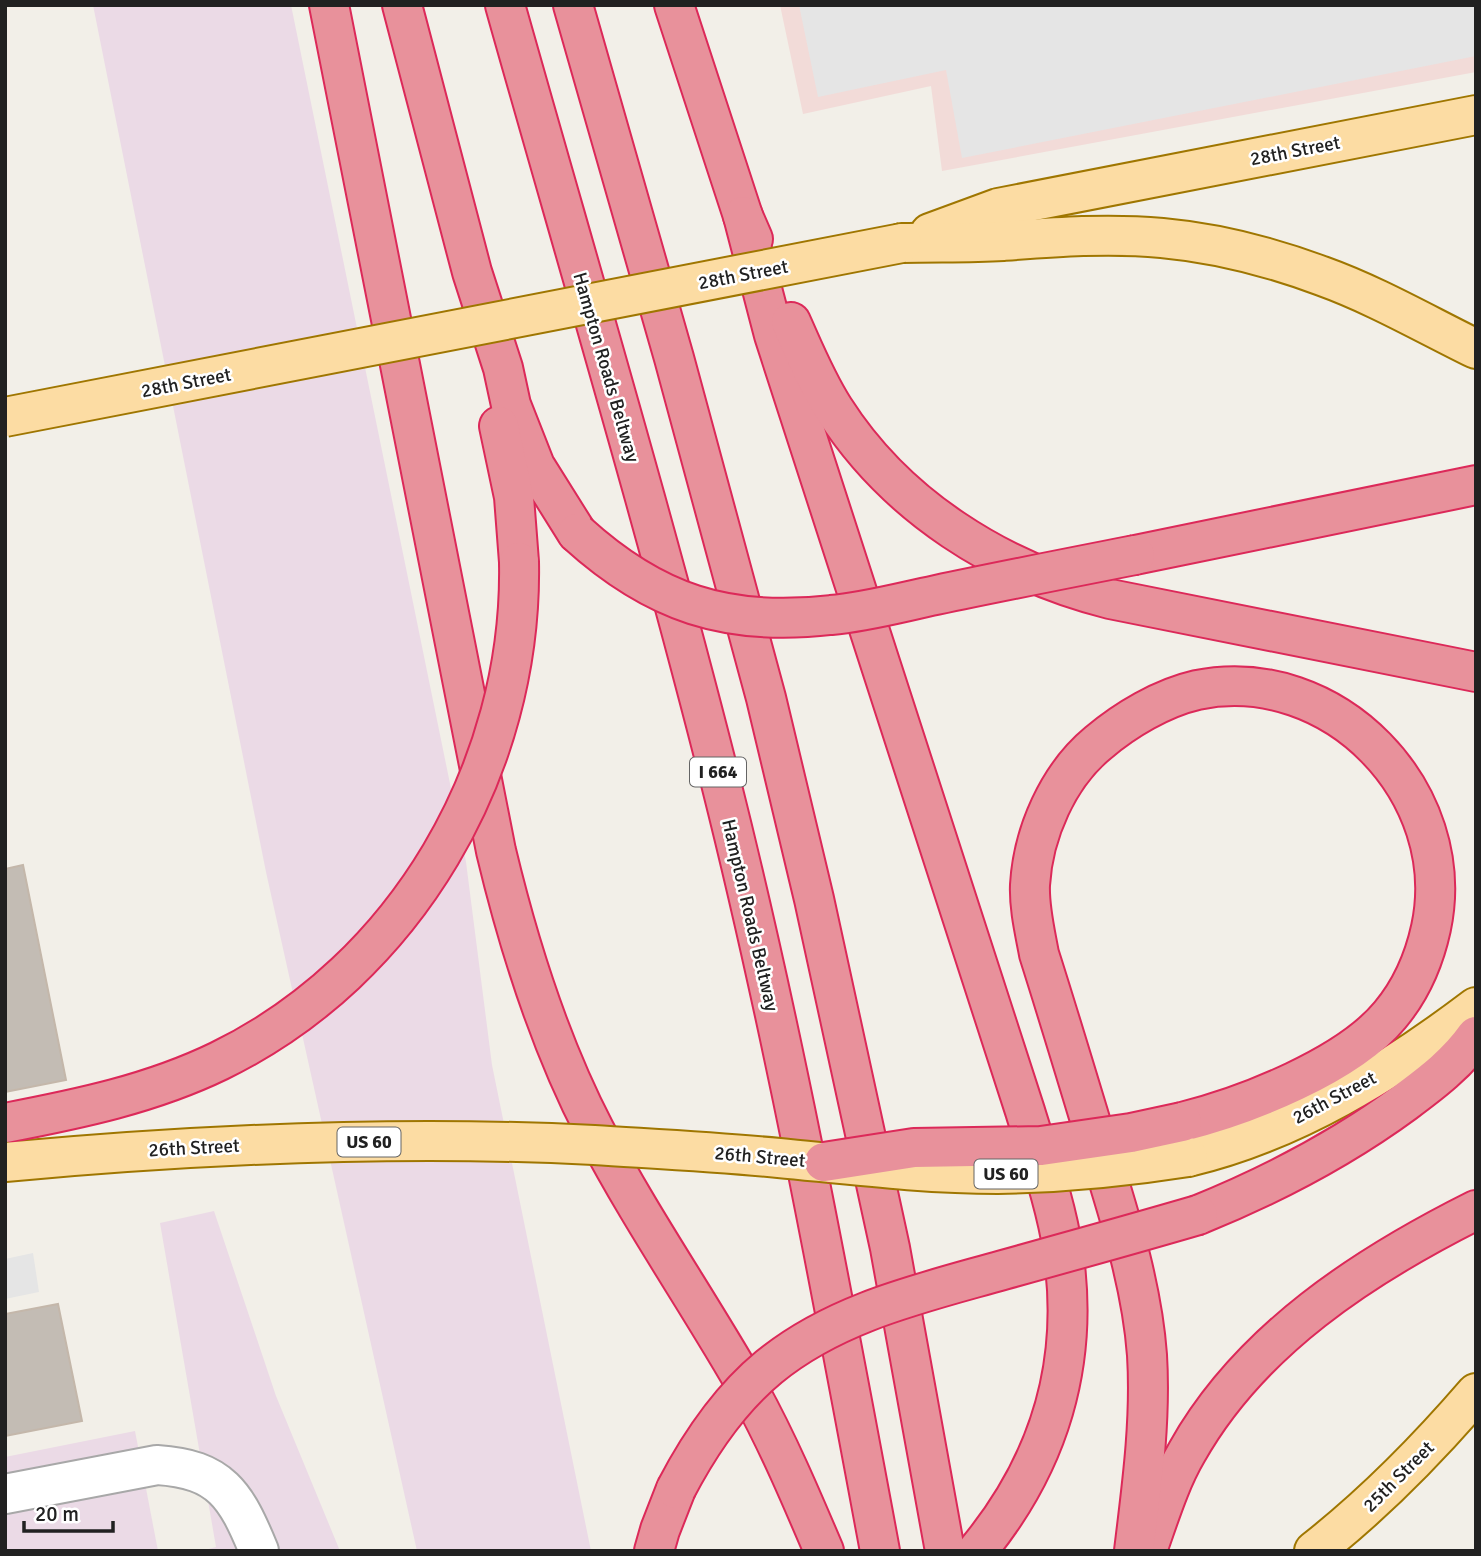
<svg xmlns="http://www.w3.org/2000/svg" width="1481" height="1556" viewBox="0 0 1481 1556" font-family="Signika,sans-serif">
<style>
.commercial{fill:#f2dbd8}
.industrial{fill:#ebdae6}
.parking{fill:#e5e5e5}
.building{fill:#c3bcb4;stroke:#c4b7aa;stroke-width:2}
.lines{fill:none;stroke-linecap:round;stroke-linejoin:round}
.minor-casing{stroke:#a8a8a8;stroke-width:42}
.major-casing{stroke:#9f7600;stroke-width:42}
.highway-casing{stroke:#dc2959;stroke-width:42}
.minor{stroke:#fff;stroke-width:38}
.major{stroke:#fcdca3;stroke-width:38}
.highway{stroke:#e8919b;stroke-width:38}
.major-bridge-casing{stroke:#9f7600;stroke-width:42;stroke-linecap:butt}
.highway-bridge-casing{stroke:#dc2959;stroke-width:42;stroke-linecap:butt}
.major-bridge{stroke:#fcdca3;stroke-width:38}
.highway-bridge{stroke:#e8919b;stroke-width:38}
.labels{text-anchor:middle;stroke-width:5;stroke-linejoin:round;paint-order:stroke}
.shield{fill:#fff;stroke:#646464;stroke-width:2}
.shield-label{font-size:18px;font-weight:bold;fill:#212121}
.street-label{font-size:19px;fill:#212121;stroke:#fff}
</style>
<rect width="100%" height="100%" fill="#f2efe8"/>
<path class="commercial" d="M 780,5 L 1476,5 L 1476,72 L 942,171 L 931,86 L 803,114 Z"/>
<g class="industrial">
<path d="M 93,5 L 291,5 L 466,862 L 492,1065 L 591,1551 L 417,1551 L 266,872 Z"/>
<path d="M 214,1211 L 276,1396 L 340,1551 L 201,1551 L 216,1547 L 160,1223 Z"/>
<path d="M 135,1431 L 158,1551 L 5,1551 L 5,1457 Z"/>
</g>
<g class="parking">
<path d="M 799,5 L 1476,5 L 1476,56 L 962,158 L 946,70 L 818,97 Z"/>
<path d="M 33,1253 L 39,1292 L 5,1299 L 5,1259 Z"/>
</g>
<g class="building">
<path d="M 23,865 L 66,1080 L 5,1092 L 5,869 Z"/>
<path d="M 58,1304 L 82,1421 L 5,1436 L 5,1314 Z"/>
</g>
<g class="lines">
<g class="minor-casing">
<path id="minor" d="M 5,1494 L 157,1465 C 221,1469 236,1495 259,1551"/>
</g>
<g class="major-casing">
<g id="major">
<path d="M 930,233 L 998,208 L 1476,115"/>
<path d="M 902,243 C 935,242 969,243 1003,241 C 1056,237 1108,233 1162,238 C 1217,243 1271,257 1322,276 C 1375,295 1425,324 1476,349"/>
<path d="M 1188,1157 C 1294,1132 1390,1072 1476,1007"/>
<path d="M 1314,1551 C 1374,1504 1426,1451 1476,1393"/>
</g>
</g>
<g class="highway-casing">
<g id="highway">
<path d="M 329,5 L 496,851 C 519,947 549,1043 595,1131 C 642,1221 700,1304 750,1392 C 778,1443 801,1497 824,1551"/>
<path d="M 402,5 L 472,272 L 503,368 L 511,405 L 535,466 L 577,533"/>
<path d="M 505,5 C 578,264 655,522 721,783 C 785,1037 832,1294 880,1551"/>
<path d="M 573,5 L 674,358 L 766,698 L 814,899 L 890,1248 L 945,1551"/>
<path d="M 674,5 L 743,216 L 753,239"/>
<path d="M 743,216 L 774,335 L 1025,1111 C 1039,1157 1056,1204 1063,1251 C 1080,1363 1049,1464 977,1551"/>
<path d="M 791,322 C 804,351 816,381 834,409 C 896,506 999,571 1110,599 L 1476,672"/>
<path d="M 499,426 L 514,497 L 519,562"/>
<path d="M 1135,555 L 1476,485"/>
<path d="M 1198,1215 C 1272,1185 1341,1149 1405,1102 C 1432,1082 1457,1063 1476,1036"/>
<path d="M 1149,1545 C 1160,1514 1170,1481 1187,1452 C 1250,1340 1364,1266 1476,1210"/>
<path d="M 654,1551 L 660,1530 L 676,1489"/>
<path d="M 1134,1551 C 1142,1486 1151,1420 1147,1355 C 1142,1286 1120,1218 1100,1153 C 1080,1087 1060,1020 1039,954 C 1035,932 1029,908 1030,885 C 1033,833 1058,776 1098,743 C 1125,720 1162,698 1197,690 C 1333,662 1460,793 1431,928 C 1424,960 1411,990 1390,1015 C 1348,1066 1246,1106 1182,1122"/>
</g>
</g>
<use href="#minor" class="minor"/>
<use href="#major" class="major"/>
<use href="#highway" class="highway"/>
<g class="major-bridge-casing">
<g id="major-bridge">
<path d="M 5,417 L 902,243"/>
<path d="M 5,1162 C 201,1144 398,1135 594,1145 C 656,1149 717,1152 779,1158 C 852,1165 925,1174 998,1174 C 1062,1173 1125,1167 1188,1157"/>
</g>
</g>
<g class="highway-bridge-casing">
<g id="highway-bridge">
<path d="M 577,533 C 654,603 727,627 831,615 C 866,612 902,602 936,595 C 1002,581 1069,568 1135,555"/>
<path d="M 5,1123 C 78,1109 151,1094 219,1061 C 406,970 523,768 519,562"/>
<path d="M 824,1162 L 914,1148 L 1041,1146 L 1131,1133 L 1182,1122"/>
<path d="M 676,1489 C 700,1443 729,1400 769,1367 C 836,1312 922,1293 1003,1270 C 1068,1252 1133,1234 1198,1215"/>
</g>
</g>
<use href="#major-bridge" class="major-bridge"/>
<use href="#highway-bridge" class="highway-bridge"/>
</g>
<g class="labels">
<g class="shield">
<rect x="690" y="757.5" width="56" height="29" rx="5"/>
<rect x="337.5" y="1127.5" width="63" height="29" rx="5"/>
<rect x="974.5" y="1159.5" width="63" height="29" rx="5"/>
</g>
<g class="shield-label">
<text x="718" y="778">I 664</text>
<text x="369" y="1148">US 60</text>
<text x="1006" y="1180">US 60</text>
</g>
<g class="street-label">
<text transform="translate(1295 150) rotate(-11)" y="7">28th Street</text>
<text transform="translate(743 274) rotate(-11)" y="7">28th Street</text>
<text transform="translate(607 367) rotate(74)" y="7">Hampton Roads Beltway</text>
<text transform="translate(186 382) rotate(-11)" y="7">28th Street</text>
<text transform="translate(751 915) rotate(77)" y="7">Hampton Roads Beltway</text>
<text transform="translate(1334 1097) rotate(-28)" y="7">26th Street</text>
<text transform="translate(194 1147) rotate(-3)" y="7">26th Street</text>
<text transform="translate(760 1156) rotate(5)" y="7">26th Street</text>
<text transform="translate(1398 1476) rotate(-45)" y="7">25th Street</text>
</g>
</g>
<rect width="1481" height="1556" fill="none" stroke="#212121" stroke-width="14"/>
<path d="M24 1521v10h89v-10" fill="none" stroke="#212121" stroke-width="3.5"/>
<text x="35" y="1521" font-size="21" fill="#212121" stroke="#ffffff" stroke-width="5" paint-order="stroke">20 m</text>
</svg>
